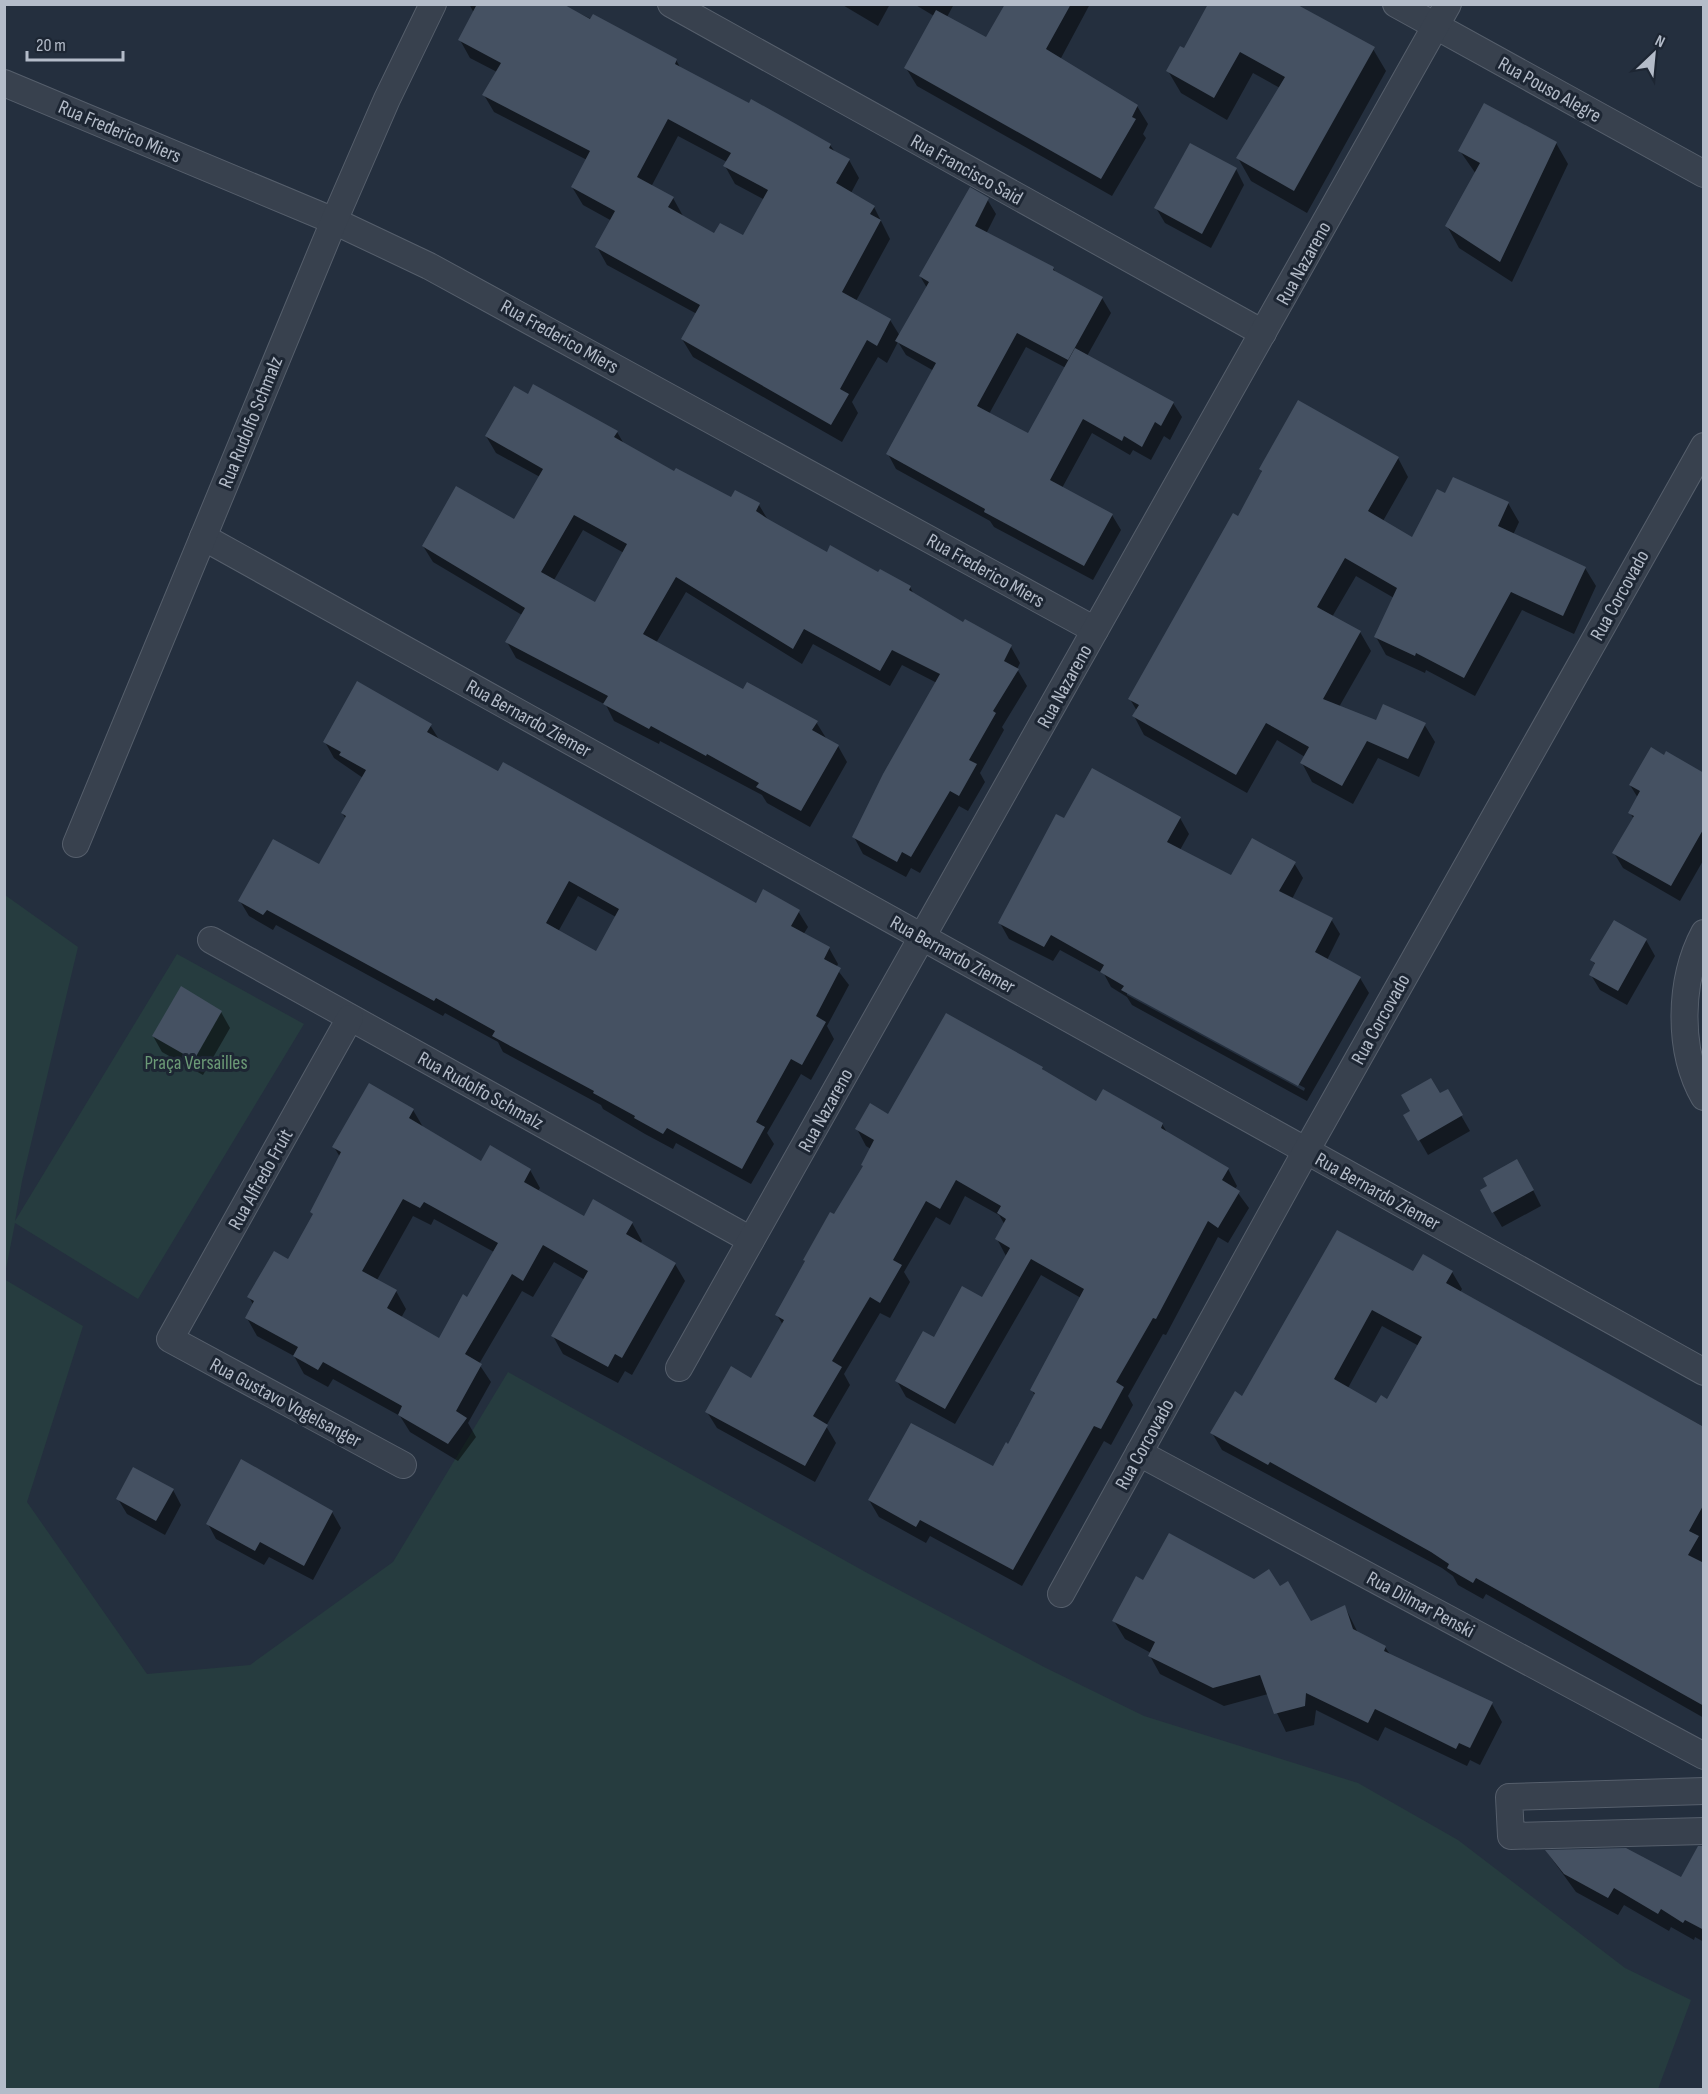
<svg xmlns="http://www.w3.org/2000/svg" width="1708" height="2094" viewBox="0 0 1708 2094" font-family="'Sofia Sans Condensed',sans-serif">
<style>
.green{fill:#263c3f}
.shadow{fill:#0007;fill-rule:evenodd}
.building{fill:#455162;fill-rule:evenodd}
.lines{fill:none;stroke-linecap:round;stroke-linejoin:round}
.minor-casing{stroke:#565f6c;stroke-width:28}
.minor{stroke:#38414e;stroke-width:26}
.labels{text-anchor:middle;stroke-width:6;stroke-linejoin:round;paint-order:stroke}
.street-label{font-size:20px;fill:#b4bcc9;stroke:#1d2633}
.park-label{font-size:20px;fill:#6b9a76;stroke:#1d2633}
</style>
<rect width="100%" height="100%" fill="#242f3e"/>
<g class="green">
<path d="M 5,895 L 78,947 L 22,1181 L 15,1221 L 177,954 L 304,1024 L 138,1299 L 15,1223 L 5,1274 Z"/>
<path d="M 4,1279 L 83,1326 L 27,1502 L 147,1674 L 250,1665 L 393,1562 L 508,1372 L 869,1574 L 1044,1667 L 1144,1716 L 1358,1783 L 1458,1840 L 1625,1968 L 1691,2000 L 1658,2089 L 5,2089 Z"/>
</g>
<g class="shadow">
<path d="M 469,4 L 560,4 L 676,60 L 681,69 L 830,145 L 835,152 L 849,160 L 859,178 L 851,193 L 874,207 L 890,239 L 856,301 L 890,320 L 900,336 L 927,288 L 920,276 L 987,199 L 996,214 L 986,234 L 1053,268 L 1056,273 L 1102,298 L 1111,313 L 1087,356 L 1173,403 L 1182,417 L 1170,440 L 1164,436 L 1151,460 L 1133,450 L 1130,455 L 1092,433 L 1062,488 L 1112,515 L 1121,530 L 1093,580 L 994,527 L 990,521 L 896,469 L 888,454 L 934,371 L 906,355 L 898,342 L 887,363 L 878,357 L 852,402 L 858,413 L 842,442 L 693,357 L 682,339 L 697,314 L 607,265 L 597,247 L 612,221 L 583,205 L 572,187 L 587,160 L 494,112 L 484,95 L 497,72 L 470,58 L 460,40 L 474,13 ZM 678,136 L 727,162 L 725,166 L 735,184 L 765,200 L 744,237 L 714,235 L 683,216 L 673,198 L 651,187 ZM 1026,347 L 1066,368 L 1028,435 L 989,414 Z"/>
<path d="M 841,4 L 890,4 L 878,26 Z"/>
<path d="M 914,4 L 954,4 L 947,17 L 986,39 L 1006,4 L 1090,4 L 1060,60 L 1137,106 L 1148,124 L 1143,134 L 1146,138 L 1112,196 L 917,86 L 906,68 L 934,16 Z"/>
<path d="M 1373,49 L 1386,71 L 1307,213 L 1251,181 L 1238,158 L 1280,88 L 1253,73 L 1227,120 L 1181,93 L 1168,71 L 1184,50 Z"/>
<path d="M 1556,143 L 1568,164 L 1512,282 L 1459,248 L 1447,226 L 1476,174 L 1460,151 Z"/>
<path d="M 1236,169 L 1244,185 L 1211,248 L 1165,223 L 1156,208 Z"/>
<path d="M 617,432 L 624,444 L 674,473 L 731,499 L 759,505 L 768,520 L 828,554 L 910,587 L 914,595 L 964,624 L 1011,647 L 1020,663 L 1017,669 L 1027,686 L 1002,727 L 1004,730 L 980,773 L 985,782 L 968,811 L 959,806 L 920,873 L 911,868 L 906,877 L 863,854 L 854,837 L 937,683 L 902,665 L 890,686 L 813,644 L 802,664 L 686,592 L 656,643 L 744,691 L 816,722 L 826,738 L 838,746 L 847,762 L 810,827 L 767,803 L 762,795 L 660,741 L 659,744 L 614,721 L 606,705 L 516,658 L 507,642 L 522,615 L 433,562 L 423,546 L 514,521 L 540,477 L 496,453 L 486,436 ZM 583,530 L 624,553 L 596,604 L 554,580 Z"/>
<path d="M 1398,458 L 1408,477 L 1383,521 L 1413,539 L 1446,495 L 1508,503 L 1519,522 L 1513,535 L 1585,568 L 1596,586 L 1574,634 L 1522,610 L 1475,696 L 1426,670 L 1425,673 L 1386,655 L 1376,637 L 1394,598 L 1356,576 L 1332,617 L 1360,632 L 1371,651 L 1339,707 L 1376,722 L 1424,724 L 1435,742 L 1419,777 L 1378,758 L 1353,804 L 1312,782 L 1302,763 L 1305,757 L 1277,740 L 1247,793 L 1144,735 L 1134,716 L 1137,711 L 1130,699 L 1238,518 L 1262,473 L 1261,469 Z"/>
<path d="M 430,725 L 440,741 L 756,905 L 798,911 L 808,927 L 803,935 L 829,948 L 838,964 L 836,968 L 849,985 L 827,1026 L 834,1039 L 811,1080 L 801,1074 L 767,1133 L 774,1144 L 751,1184 L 676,1143 L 673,1149 L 645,1134 L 603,1109 L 601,1105 L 503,1052 L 498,1042 L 445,1013 L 443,1016 L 276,925 L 273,930 L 249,916 L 240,901 L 319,867 L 346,819 L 342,813 L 363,778 L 334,758 L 325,742 ZM 578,896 L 616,917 L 596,953 L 558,932 Z"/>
<path d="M 1704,775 L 1704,859 L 1680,901 L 1623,868 L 1614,853 L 1634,819 L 1630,813 L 1638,798 L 1630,785 Z"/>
<path d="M 1180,818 L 1189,834 L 1180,850 L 1232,877 L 1294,863 L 1303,878 L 1292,899 L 1331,919 L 1340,934 L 1327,960 L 1360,978 L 1369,993 L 1307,1101 L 1132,1005 L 1127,997 L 1111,987 L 1104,974 L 1060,950 L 1053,961 L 1009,939 L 1000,923 L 1065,820 ZM 1127,991 L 1305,1088 L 1304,1091 L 1127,995 Z"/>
<path d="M 1646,940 L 1655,956 L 1627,1005 L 1600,990 L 1591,975 L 1596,966 L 1592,960 Z"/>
<path d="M 221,1012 L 230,1028 L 203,1075 L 162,1052 L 153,1036 Z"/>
<path d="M 1042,1068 L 1045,1073 L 1097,1103 L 1162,1124 L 1168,1134 L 1228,1169 L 1237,1186 L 1235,1189 L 1249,1208 L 1228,1243 L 1218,1237 L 1166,1335 L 1163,1334 L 1128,1396 L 1133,1405 L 1111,1445 L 1104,1441 L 1022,1586 L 930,1536 L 926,1543 L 879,1517 L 869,1500 L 993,1468 L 1009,1446 L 1035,1396 L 1032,1390 L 1081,1298 L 1041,1275 L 955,1424 L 906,1397 L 897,1381 L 934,1340 L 982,1299 L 1006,1256 L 997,1239 L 1005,1225 L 999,1215 L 965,1196 L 950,1225 L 936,1217 L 904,1272 L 910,1282 L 890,1318 L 880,1313 L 844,1374 L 850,1385 L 826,1426 L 836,1443 L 815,1482 L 717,1428 L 707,1412 L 752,1380 L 783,1325 L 777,1315 L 806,1262 L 804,1260 L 834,1216 L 864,1167 L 871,1149 L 866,1146 L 857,1129 L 889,1116 Z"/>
<path d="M 1447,1091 L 1470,1131 L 1428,1155 L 1405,1115 Z"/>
<path d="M 413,1110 L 423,1127 L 482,1163 L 530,1170 L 540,1188 L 538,1191 L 584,1218 L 632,1223 L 642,1241 L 640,1244 L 675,1264 L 685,1281 L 632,1375 L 625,1371 L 618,1383 L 563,1354 L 553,1336 L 585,1280 L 554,1262 L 533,1297 L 522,1291 L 479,1364 L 491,1382 L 468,1423 L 476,1437 L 458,1461 L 410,1432 L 400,1416 L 333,1379 L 328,1387 L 304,1374 L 294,1356 L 257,1336 L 247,1318 L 254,1306 L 249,1297 L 289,1261 L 314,1216 L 312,1212 L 340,1157 L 334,1147 ZM 413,1216 L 431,1225 L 434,1219 L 494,1252 L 468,1299 L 440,1340 L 401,1318 L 406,1309 L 396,1291 L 377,1280 Z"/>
<path d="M 1526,1176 L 1541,1206 L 1502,1227 L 1493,1212 Z"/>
<path d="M 1452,1272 L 1462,1289 L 1460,1292 L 1704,1427 L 1704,1718 L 1486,1594 L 1483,1599 L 1458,1585 L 1453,1576 L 1442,1568 L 1222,1450 L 1212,1433 L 1242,1398 L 1413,1273 ZM 1382,1326 L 1419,1346 L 1388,1401 L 1377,1406 L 1348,1388 Z"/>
<path d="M 173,1490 L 181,1505 L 165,1535 L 127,1514 L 118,1499 Z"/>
<path d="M 332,1512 L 341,1528 L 313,1580 L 269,1557 L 264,1565 L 216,1539 L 208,1524 Z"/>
<path d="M 1254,1580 L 1280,1588 L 1310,1623 L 1345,1607 L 1358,1633 L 1385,1647 L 1391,1656 L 1492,1704 L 1502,1722 L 1480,1765 L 1470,1760 L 1467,1766 L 1385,1727 L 1378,1741 L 1316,1710 L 1314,1725 L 1286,1732 L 1268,1694 L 1224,1706 L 1160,1674 L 1150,1656 L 1151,1653 L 1125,1639 L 1114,1621 L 1144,1582 Z"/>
<path d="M 1547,1852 L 1681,1879 L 1704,1871 L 1704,1942 L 1695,1937 L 1694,1940 L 1671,1927 L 1669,1931 L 1624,1905 L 1618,1915 L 1576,1892 Z"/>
</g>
<g class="building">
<path d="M 477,4 L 563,4 L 590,19 L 593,14 L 677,59 L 675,64 L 749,103 L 751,99 L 796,124 L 831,144 L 829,148 L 850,159 L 836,183 L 875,206 L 870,214 L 881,220 L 842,292 L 891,319 L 877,346 L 867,340 L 840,389 L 849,394 L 831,425 L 681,339 L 700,305 L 595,247 L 615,211 L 571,187 L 590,151 L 482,95 L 501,63 L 458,40 ZM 668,119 L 731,153 L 723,166 L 768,190 L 743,235 L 720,223 L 714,233 L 668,207 L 674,197 L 637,177 Z"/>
<path d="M 1005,4 L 1071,4 L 1046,49 L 1138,105 L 1132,117 L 1136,119 L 1101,179 L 904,68 L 936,10 L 986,37 Z"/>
<path d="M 1208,4 L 1296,4 L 1375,47 L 1294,191 L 1236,158 L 1285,77 L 1240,52 L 1214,98 L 1166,71 L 1180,46 L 1184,48 Z"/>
<path d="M 1484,103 L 1557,142 L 1500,262 L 1445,226 L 1480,163 L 1458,151 Z"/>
<path d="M 1190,143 L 1237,168 L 1202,234 L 1154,208 Z"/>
<path d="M 970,187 L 989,198 L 975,226 L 1054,267 L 1053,270 L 1103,297 L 1068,360 L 1017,333 L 977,406 L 1028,433 L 1075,348 L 1174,402 L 1161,426 L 1155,422 L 1142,447 L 1124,436 L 1122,441 L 1083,419 L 1050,480 L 1113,514 L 1084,566 L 984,512 L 985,509 L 886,454 L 936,363 L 895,341 L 929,282 L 919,276 Z"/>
<path d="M 533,384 L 618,431 L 614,437 L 674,471 L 676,468 L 731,497 L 735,490 L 760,503 L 756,511 L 768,519 L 827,552 L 830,545 L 878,572 L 880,569 L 911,586 L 909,590 L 963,622 L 965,619 L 1012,645 L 1004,661 L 1019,669 L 993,711 L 996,713 L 969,760 L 977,764 L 959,796 L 950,791 L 911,857 L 902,852 L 897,862 L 852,837 L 883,774 L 940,674 L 892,650 L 880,671 L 804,629 L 793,649 L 676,577 L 643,634 L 743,689 L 747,682 L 818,721 L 812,730 L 839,745 L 801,811 L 756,787 L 759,783 L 707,754 L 706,756 L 651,726 L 649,729 L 603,704 L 608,696 L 505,642 L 525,608 L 422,546 L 456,486 L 514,519 L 543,469 L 485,436 L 514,386 L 528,394 ZM 574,515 L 627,544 L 595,602 L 541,572 Z"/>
<path d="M 1298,400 L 1399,457 L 1368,511 L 1412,537 L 1437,489 L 1445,493 L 1453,477 L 1509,502 L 1498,526 L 1586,567 L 1563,616 L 1511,592 L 1464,678 L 1416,653 L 1415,656 L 1374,637 L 1397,588 L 1345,558 L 1317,607 L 1361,631 L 1323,699 L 1376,720 L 1383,704 L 1426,723 L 1408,759 L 1367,741 L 1342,786 L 1300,763 L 1309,747 L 1266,723 L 1236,775 L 1132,716 L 1139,705 L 1128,699 L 1233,513 L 1238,516 L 1262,471 L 1259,469 Z"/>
<path d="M 357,681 L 432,724 L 427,732 L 498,771 L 503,762 L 756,903 L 763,889 L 800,910 L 791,926 L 830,947 L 824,959 L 841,968 L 816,1016 L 826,1022 L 802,1065 L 791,1059 L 756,1122 L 765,1127 L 742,1169 L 667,1128 L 663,1134 L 634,1118 L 635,1116 L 593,1093 L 594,1091 L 492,1036 L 495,1031 L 436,998 L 434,1001 L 267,910 L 263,915 L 238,901 L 273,839 L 319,864 L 346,816 L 341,813 L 366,770 L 339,755 L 341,752 L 323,742 ZM 569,881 L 619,909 L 596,951 L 546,923 Z"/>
<path d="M 1651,747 L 1664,755 L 1666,751 L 1704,773 L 1704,828 L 1671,886 L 1612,853 L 1634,816 L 1628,813 L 1640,791 L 1629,785 Z"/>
<path d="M 1092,768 L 1181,817 L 1167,842 L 1231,875 L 1252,838 L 1296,862 L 1279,891 L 1333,918 L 1315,952 L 1361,977 L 1298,1086 L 1121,990 L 1124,986 L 1100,972 L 1104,965 L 1051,935 L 1044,947 L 998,923 L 1056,814 L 1064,818 Z"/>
<path d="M 1614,920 L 1647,939 L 1618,991 L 1589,975 L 1595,963 L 1590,960 Z"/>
<path d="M 181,986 L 222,1011 L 194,1060 L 152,1036 Z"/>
<path d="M 946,1013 L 1043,1067 L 1042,1069 L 1096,1101 L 1103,1089 L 1163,1123 L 1161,1128 L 1229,1168 L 1222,1180 L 1240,1191 L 1218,1228 L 1208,1221 L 1156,1319 L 1153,1318 L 1116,1382 L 1124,1387 L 1101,1429 L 1094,1426 L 1013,1570 L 920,1520 L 916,1527 L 868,1500 L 911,1423 L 993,1466 L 1006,1442 L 1008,1444 L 1035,1393 L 1030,1390 L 1084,1289 L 1031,1259 L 945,1409 L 895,1381 L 923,1331 L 934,1337 L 962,1286 L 982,1297 L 1010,1248 L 995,1239 L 1006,1219 L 997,1213 L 1001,1206 L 956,1180 L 940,1209 L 926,1201 L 893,1260 L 902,1265 L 880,1303 L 870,1297 L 832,1361 L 842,1367 L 813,1416 L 828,1425 L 805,1466 L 705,1412 L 731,1366 L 751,1378 L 784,1320 L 775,1315 L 805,1261 L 803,1260 L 830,1212 L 834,1214 L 863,1166 L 861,1165 L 874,1140 L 855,1129 L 870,1103 L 888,1114 Z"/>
<path d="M 1431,1078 L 1440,1093 L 1448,1089 L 1463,1115 L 1418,1141 L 1403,1115 L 1410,1111 L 1401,1095 Z"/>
<path d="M 369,1083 L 414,1109 L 409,1118 L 481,1161 L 490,1145 L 531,1169 L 524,1182 L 584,1216 L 593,1199 L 633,1222 L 626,1234 L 676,1263 L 622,1358 L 615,1354 L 608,1367 L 551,1336 L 588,1271 L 543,1245 L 523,1281 L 512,1274 L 465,1354 L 482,1364 L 456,1411 L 467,1418 L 448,1444 L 398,1415 L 402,1406 L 323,1362 L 318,1370 L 293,1356 L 298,1347 L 245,1318 L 254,1301 L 247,1297 L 274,1251 L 288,1259 L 313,1214 L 310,1212 L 341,1152 L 332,1147 ZM 403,1199 L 420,1208 L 424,1202 L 498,1243 L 467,1297 L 463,1294 L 439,1338 L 387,1308 L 397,1290 L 362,1271 Z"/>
<path d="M 1517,1159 L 1534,1190 L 1492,1213 L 1480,1190 L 1487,1186 L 1483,1178 Z"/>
<path d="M 1337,1230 L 1413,1271 L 1423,1254 L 1453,1271 L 1446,1283 L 1704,1427 L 1704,1504 L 1689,1531 L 1699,1536 L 1688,1555 L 1704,1563 L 1704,1706 L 1476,1578 L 1473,1583 L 1447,1568 L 1449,1564 L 1431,1552 L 1270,1462 L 1268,1465 L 1210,1433 L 1235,1391 L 1242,1396 ZM 1372,1310 L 1422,1337 L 1387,1399 L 1381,1395 L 1376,1403 L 1334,1379 Z"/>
<path d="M 241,1459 L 333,1511 L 304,1566 L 260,1542 L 255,1551 L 206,1524 Z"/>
<path d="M 133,1467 L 174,1489 L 156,1521 L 116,1499 Z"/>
<path d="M 1169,1533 L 1254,1579 L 1269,1569 L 1280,1586 L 1288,1581 L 1311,1621 L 1345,1605 L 1353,1629 L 1386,1646 L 1384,1651 L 1493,1702 L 1470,1748 L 1459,1743 L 1456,1749 L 1375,1709 L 1368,1723 L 1306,1693 L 1305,1706 L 1274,1714 L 1260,1675 L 1213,1688 L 1148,1656 L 1155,1642 L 1112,1621 L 1136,1576 L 1143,1580 Z"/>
<path d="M 1698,1846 L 1704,1846 L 1704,1930 L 1685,1920 L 1683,1923 L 1661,1909 L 1658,1914 L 1614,1888 L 1608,1898 L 1564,1874 L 1545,1850 L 1626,1848 L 1681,1877 Z"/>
</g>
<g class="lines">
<g class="minor-casing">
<g id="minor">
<path d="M 671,4 L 1263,333"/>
<path d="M 1396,4 L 1704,174"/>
<path d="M 4,83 L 334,221 L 429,266 L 1095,630"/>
<path d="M 203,537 L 1704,1372"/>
<path d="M 76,844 L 334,221 L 387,99 L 433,4"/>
<path d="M 1704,933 C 1679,980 1677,1050 1704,1097"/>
<path d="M 211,940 L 751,1240"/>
<path d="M 350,1018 L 170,1339 L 403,1465"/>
<path d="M 679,1368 L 1448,4"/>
<path d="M 1139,1453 L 1704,1756"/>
<path d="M 1061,1594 L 1306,1151 L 1704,446"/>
<path d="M 1704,1791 L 1509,1797 L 1511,1836 L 1704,1831"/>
</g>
</g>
<use href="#minor" class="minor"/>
</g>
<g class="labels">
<g class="street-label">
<text transform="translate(1550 89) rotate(29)" y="7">Rua Pouso Alegre</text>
<text transform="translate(120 131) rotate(23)" y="7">Rua Frederico Miers</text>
<text transform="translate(967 169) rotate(29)" y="7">Rua Francisco Said</text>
<text transform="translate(1303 263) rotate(-61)" y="7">Rua Nazareno</text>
<text transform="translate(560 336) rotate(29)" y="7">Rua Frederico Miers</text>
<text transform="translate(250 422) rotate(-68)" y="7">Rua Rudolfo Schmalz</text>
<text transform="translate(986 570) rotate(29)" y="7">Rua Frederico Miers</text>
<text transform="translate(1619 595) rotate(-61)" y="7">Rua Corcovado</text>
<text transform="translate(1064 686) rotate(-61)" y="7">Rua Nazareno</text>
<text transform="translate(529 718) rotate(29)" y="7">Rua Bernardo Ziemer</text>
<text transform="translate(953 954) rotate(29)" y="7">Rua Bernardo Ziemer</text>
<text transform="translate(1380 1019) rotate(-61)" y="7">Rua Corcovado</text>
<text transform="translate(481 1090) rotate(29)" y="7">Rua Rudolfo Schmalz</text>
<text transform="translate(825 1110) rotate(-61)" y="7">Rua Nazareno</text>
<text transform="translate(260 1179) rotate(-61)" y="7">Rua Alfredo Fruit</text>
<text transform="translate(1378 1191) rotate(29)" y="7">Rua Bernardo Ziemer</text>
<text transform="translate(286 1402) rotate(28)" y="7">Rua Gustavo Vogelsanger</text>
<text transform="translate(1144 1444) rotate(-61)" y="7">Rua Corcovado</text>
<text transform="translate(1421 1604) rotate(28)" y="7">Rua Dilmar Penski</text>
</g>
<g class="park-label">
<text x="196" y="1069">Praça Versailles</text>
</g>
</g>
<rect width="1708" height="2094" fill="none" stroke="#b4bcc9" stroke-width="12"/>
<g transform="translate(1654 54) rotate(26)" stroke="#1d2633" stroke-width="4.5" paint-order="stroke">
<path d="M0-4.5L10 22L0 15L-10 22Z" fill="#b4bcc9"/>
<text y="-9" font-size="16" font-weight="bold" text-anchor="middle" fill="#b4bcc9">N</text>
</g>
<path d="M27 51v9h96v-9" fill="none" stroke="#b4bcc9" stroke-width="3"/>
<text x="36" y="51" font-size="18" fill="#b4bcc9" stroke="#1d2633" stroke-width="4.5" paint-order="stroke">20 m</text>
</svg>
